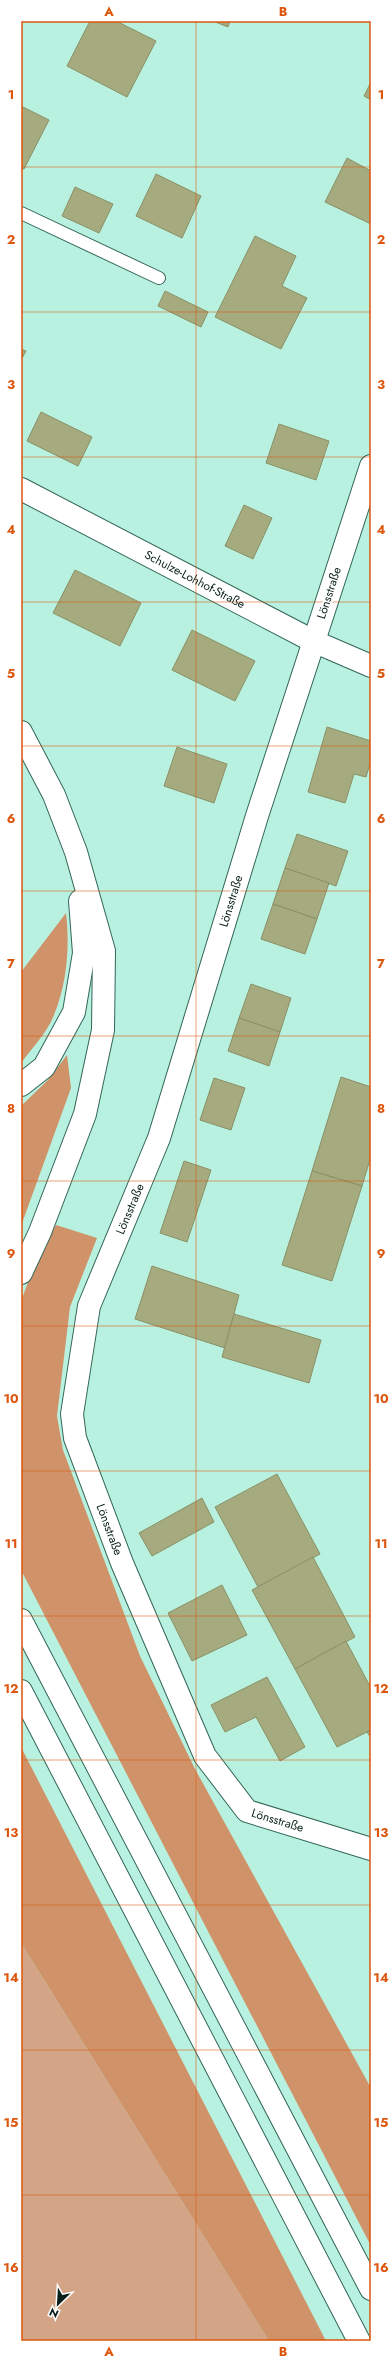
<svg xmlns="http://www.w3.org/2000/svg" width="392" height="2362" viewBox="0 0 392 2362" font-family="Jost,sans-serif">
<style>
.green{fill:#d3a486}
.forest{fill:#d09369}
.building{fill:#a5ab7f;stroke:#8a9065}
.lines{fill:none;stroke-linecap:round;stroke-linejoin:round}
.service-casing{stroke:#326658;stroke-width:14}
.minor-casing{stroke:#326658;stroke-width:24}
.trunk-casing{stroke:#326658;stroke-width:24}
.service{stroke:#fff;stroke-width:12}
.minor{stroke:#fff;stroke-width:22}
.trunk{stroke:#fff;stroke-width:22}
.grid{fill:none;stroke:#dd560d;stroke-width:1;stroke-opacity:0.55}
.labels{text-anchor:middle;stroke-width:4;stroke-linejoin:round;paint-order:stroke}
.street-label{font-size:12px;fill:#091f19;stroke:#fff}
.neatline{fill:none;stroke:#dd560d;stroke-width:1.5}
.grid-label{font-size:13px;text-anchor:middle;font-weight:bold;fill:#dd560d}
</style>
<rect width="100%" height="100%" fill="#b9f1e0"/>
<path class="green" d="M 21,1943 L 269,2341 L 21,2341 Z"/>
<g class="forest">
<path d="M 66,913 C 70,946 67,984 54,1015 C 47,1033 32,1048 21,1063 L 21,972 Z"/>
<path d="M 67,1055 L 71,1088 L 21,1226 L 21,1106 L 48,1080 Z"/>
<path d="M 56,1225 L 97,1238 L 70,1307 L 57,1416 L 63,1450 L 140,1656 L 195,1769 L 371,2088 L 371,2246 L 21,1570 L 21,1301 L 37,1259 Z"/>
<path d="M 21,1747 L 326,2341 L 269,2341 L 21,1943 Z"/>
</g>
<g class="building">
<path d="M 90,21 L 116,21 L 156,41 L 127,97 L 67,66 Z"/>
<path d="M 213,21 L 230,21 L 228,27 Z"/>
<path d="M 371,82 L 371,100 L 364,96 Z"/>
<path d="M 21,106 L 49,120 L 24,169 L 21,168 Z"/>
<path d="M 347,158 L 371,171 L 371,224 L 325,202 Z"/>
<path d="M 156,174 L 201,196 L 182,238 L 136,216 Z"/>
<path d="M 75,187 L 113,204 L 99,233 L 62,216 Z"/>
<path d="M 255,236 L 296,256 L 282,286 L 307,298 L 281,349 L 215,317 Z"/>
<path d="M 165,291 L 208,312 L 201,327 L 158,306 Z"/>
<path d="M 21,349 L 26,351 L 21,360 Z"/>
<path d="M 41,412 L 92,437 L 78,466 L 27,441 Z"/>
<path d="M 279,424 L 329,441 L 316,480 L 266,463 Z"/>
<path d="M 244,505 L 272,518 L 253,559 L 225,546 Z"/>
<path d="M 75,570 L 141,603 L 120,646 L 53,613 Z"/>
<path d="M 192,630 L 255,661 L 235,701 L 172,670 Z"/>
<path d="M 327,727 L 371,741 L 371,760 L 366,777 L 354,774 L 345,803 L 308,792 Z"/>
<path d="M 177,747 L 227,764 L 214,803 L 164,786 Z"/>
<path d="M 297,834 L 348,851 L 336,886 L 285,868 Z"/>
<path d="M 285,868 L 329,883 L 317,919 L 273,904 Z"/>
<path d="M 273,904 L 317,919 L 305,954 L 261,939 Z"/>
<path d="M 251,984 L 291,998 L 280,1032 L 239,1018 Z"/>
<path d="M 239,1018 L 280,1032 L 269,1066 L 228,1051 Z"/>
<path d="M 341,1077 L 371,1087 L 371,1156 L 362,1186 L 312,1171 Z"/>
<path d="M 214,1078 L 245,1088 L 231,1130 L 200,1120 Z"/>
<path d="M 184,1161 L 211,1170 L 187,1242 L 160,1233 Z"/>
<path d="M 312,1171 L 362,1186 L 332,1281 L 282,1265 Z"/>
<path d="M 152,1266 L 239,1295 L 225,1348 L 135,1319 Z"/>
<path d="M 234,1314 L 321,1340 L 309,1383 L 222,1357 Z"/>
<path d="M 277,1474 L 320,1554 L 258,1587 L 215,1507 Z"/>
<path d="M 202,1498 L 214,1522 L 152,1556 L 139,1533 Z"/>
<path d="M 313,1557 L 355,1637 L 295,1669 L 252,1590 Z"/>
<path d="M 222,1585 L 247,1635 L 192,1661 L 168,1613 Z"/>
<path d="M 346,1641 L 371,1688 L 371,1730 L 337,1747 L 295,1669 Z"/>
<path d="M 267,1677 L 305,1747 L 280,1761 L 256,1717 L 225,1732 L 211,1705 Z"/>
<path d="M 371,1730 L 371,1738 L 367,1732 Z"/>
</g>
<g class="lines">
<g class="service-casing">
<path id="service" d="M 21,213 L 159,278"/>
</g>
<g class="minor-casing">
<g id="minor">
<path id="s1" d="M 371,466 L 257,816 L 159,1138 L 89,1306 L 72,1414 L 75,1438 L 122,1563 L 205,1756 L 247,1811 L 371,1849"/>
<path id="s2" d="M 21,489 L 313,641 L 371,666"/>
</g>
</g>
<g class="trunk-casing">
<g id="trunk">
<path d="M 21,732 L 54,795 L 76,852 L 104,951 L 103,1030 L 85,1114 L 40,1232 L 21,1273"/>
<path d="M 21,1085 L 44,1067 L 74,1012 L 84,953 L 80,901"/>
<path d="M 21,1620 L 371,2289"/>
<path d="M 21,1691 L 359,2341"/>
</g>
</g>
<use href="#service" class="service"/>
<use href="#minor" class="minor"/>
<use href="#trunk" class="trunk"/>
</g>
<path class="grid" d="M 196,21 L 196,2341M 21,167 L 371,167M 21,312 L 371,312M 21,457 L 371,457M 21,602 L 371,602M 21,746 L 371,746M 21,891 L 371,891M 21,1036 L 371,1036M 21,1181 L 371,1181M 21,1326 L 371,1326M 21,1471 L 371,1471M 21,1616 L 371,1616M 21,1760 L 371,1760M 21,1905 L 371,1905M 21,2050 L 371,2050M 21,2195 L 371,2195"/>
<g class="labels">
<g class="street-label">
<text dy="4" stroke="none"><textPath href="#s2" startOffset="196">Schulze-Lohhof-Straße</textPath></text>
<text transform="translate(329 593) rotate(-72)" y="4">Lönsstraße</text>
<text transform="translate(231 901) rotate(-73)" y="4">Lönsstraße</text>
<text transform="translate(130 1209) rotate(-67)" y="4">Lönsstraße</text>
<text dy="4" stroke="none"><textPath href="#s1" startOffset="1118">Lönsstraße</textPath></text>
<text dy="4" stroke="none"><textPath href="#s1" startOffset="1465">Lönsstraße</textPath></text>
</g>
</g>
<rect width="392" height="2362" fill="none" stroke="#ffffff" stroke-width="44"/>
<g transform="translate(58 2304) rotate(205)" stroke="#ffffff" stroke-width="3" paint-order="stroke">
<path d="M0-3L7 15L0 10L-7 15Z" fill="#091f19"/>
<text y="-6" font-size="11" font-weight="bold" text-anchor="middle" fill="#091f19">N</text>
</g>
<rect x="22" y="22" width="348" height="2318" class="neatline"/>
<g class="grid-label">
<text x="109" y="16">A</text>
<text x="283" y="16">B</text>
<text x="11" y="99">1</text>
<text x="381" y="99">1</text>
<text x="11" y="244">2</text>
<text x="381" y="244">2</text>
<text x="11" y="389">3</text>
<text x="381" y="389">3</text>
<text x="11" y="534">4</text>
<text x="381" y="534">4</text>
<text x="11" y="678">5</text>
<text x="381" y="678">5</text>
<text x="11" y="823">6</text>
<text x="381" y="823">6</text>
<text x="11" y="968">7</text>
<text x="381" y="968">7</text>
<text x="11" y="1113">8</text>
<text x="381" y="1113">8</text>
<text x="11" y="1258">9</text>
<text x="381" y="1258">9</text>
<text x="11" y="1403">10</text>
<text x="381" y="1403">10</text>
<text x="11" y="1548">11</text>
<text x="381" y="1548">11</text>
<text x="11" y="1693">12</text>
<text x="381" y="1693">12</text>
<text x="11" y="1837">13</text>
<text x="381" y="1837">13</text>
<text x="11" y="1982">14</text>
<text x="381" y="1982">14</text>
<text x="11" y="2127">15</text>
<text x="381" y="2127">15</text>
<text x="11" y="2272">16</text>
<text x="381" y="2272">16</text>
<text x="109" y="2356">A</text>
<text x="283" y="2356">B</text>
</g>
</svg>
